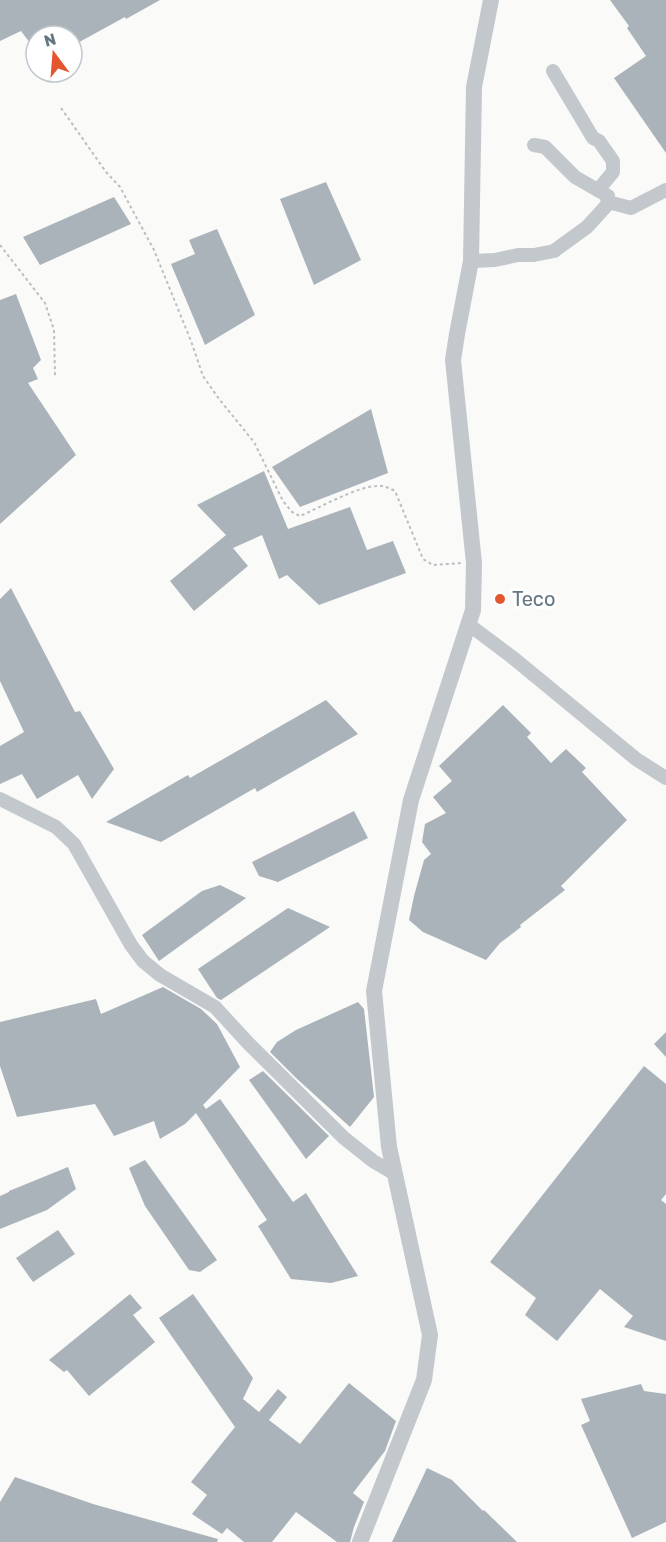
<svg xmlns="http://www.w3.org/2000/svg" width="666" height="1542" viewBox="0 0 666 1542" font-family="Rubik,sans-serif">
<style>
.building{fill:#aab3b9}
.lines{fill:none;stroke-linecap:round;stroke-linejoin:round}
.path{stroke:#bbbfc2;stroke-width:2;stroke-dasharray:3 3;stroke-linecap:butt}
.minor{stroke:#c3c8cc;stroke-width:14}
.tertiary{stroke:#c3c8cc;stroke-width:16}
.poi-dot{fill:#e4572e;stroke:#fff;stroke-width:2}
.labels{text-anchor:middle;stroke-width:6;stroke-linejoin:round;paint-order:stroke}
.poi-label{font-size:20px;fill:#657683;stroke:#fff;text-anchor:start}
</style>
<rect width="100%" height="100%" fill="#fafaf8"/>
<g class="building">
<path d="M 0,0 L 160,0 L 126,19 L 125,17 L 72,46 L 72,36 L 36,36 L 36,51 L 21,31 L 0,41 Z"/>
<path d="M 610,0 L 666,0 L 666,153 L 614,78 L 646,56 L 627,28 L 629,26 Z"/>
<path d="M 326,182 L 361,260 L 314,285 L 280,199 Z"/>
<path d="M 114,197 L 131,224 L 40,265 L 23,237 Z"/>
<path d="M 217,229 L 255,315 L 205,345 L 171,264 L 195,254 L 189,240 Z"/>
<path d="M 16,294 L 41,360 L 33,368 L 38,379 L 28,383 L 76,455 L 0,524 L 0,300 Z"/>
<path d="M 371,409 L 388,473 L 300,507 L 272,467 Z"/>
<path d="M 264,471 L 288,529 L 350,507 L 367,550 L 393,541 L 406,573 L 319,605 L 287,575 L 279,579 L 262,535 L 233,548 L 248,566 L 194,611 L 170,581 L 226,535 L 197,505 Z"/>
<path d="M 11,588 L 75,712 L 80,711 L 114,769 L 92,799 L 78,775 L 37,799 L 22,774 L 0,784 L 0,746 L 24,732 L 0,681 L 0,599 Z"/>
<path d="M 326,700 L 358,734 L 257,792 L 255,788 L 161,842 L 106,822 L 188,775 L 190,778 Z"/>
<path d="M 503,705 L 531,733 L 527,737 L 551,763 L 566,749 L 586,768 L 582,772 L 627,820 L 561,886 L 565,890 L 520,925 L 521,927 L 500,943 L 486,960 L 423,932 L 409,920 L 414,896 L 424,860 L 431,854 L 422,842 L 425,824 L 446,813 L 433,797 L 452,781 L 439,766 Z"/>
<path d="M 354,811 L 368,838 L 278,882 L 259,876 L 252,862 Z"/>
<path d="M 220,885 L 246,898 L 159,961 L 142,935 L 202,891 Z"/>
<path d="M 288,908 L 330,927 L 221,1000 L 217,998 L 198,969 Z"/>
<path d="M 163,987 L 201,1009 L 217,1024 L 240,1067 L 203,1105 L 206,1109 L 220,1099 L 293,1202 L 306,1193 L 358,1276 L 331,1283 L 291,1279 L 258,1226 L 267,1220 L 196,1113 L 185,1124 L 160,1139 L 154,1121 L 114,1136 L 95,1104 L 17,1117 L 0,1066 L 0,1022 L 96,999 L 101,1014 Z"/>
<path d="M 358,1002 L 364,1009 L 374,1097 L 350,1127 L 295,1077 L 270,1052 L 277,1042 L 296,1030 Z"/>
<path d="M 666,1032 L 666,1057 L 654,1044 Z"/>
<path d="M 644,1066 L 666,1084 L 666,1194 L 661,1200 L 666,1204 L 666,1341 L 624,1327 L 633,1316 L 600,1289 L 557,1341 L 525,1315 L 536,1298 L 490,1262 Z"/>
<path d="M 263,1071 L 329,1136 L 306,1159 L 249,1080 Z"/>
<path d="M 145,1160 L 217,1260 L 200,1272 L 189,1270 L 145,1206 L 129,1168 Z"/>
<path d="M 68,1167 L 76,1189 L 47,1210 L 0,1229 L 0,1196 L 9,1192 L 9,1191 Z"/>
<path d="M 58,1230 L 75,1254 L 33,1282 L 16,1258 Z"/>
<path d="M 130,1294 L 142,1308 L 133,1315 L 155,1342 L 89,1396 L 67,1370 L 64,1372 L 49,1360 Z"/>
<path d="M 193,1294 L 253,1378 L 243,1399 L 259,1412 L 278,1389 L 287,1397 L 269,1420 L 300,1444 L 349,1383 L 396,1421 L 385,1451 L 353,1493 L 364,1502 L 354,1527 L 350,1542 L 337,1542 L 296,1512 L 272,1542 L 244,1542 L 227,1528 L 222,1534 L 192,1514 L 207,1495 L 191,1482 L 235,1427 L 159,1318 Z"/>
<path d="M 641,1384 L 644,1391 L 666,1394 L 666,1522 L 632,1538 L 581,1425 L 590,1421 L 581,1399 Z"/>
<path d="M 427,1468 L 452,1480 L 483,1511 L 484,1510 L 517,1542 L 392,1542 Z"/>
<path d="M 15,1477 L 93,1504 L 218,1539 L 217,1542 L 0,1542 L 0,1502 Z"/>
</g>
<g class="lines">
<g class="path">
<path d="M 61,108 L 106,172 L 120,187 L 154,250 L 191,341 L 203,376 L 219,399 L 254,442 L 283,501 L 292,512 L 300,516 C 319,508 358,486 377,486 C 383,485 389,488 395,491 L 423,559 L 433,565 L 462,563"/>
<path d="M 0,245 L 45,303 L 54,330 L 55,377"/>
</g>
<g class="minor">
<path d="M 553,71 L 593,138 L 599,141 L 613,161 L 613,172 L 598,190"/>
<path d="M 608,202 L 631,208 L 666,190"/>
<path d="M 471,261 L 495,260 L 518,255 L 534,255 L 554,251 L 587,227 L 607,205 L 608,196 L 575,177 L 545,147 L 534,145"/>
<path d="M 468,624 L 512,657 L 636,759 L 666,778"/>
<path d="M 0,799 L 56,827 L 74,844 L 131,945 L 143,961 L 160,975 L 215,1007 L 249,1044 L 344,1138 L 373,1161 L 395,1174"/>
</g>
<path class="tertiary" d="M 360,1542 L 424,1380 L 430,1335 L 389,1147 L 374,991 L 411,800 L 473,610 L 474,563 L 453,360 L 457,334 L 471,261 L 474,87 L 491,0"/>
</g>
<circle class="poi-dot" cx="500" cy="599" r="6"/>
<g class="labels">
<g class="poi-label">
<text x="512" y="606">Teco</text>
</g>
</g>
<g transform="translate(54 54) rotate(344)"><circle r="28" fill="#ffffff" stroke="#c1c8cd" stroke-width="1.5"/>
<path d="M0-4.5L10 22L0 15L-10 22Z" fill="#e4572e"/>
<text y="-9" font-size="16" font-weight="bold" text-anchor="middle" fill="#657683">N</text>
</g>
</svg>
